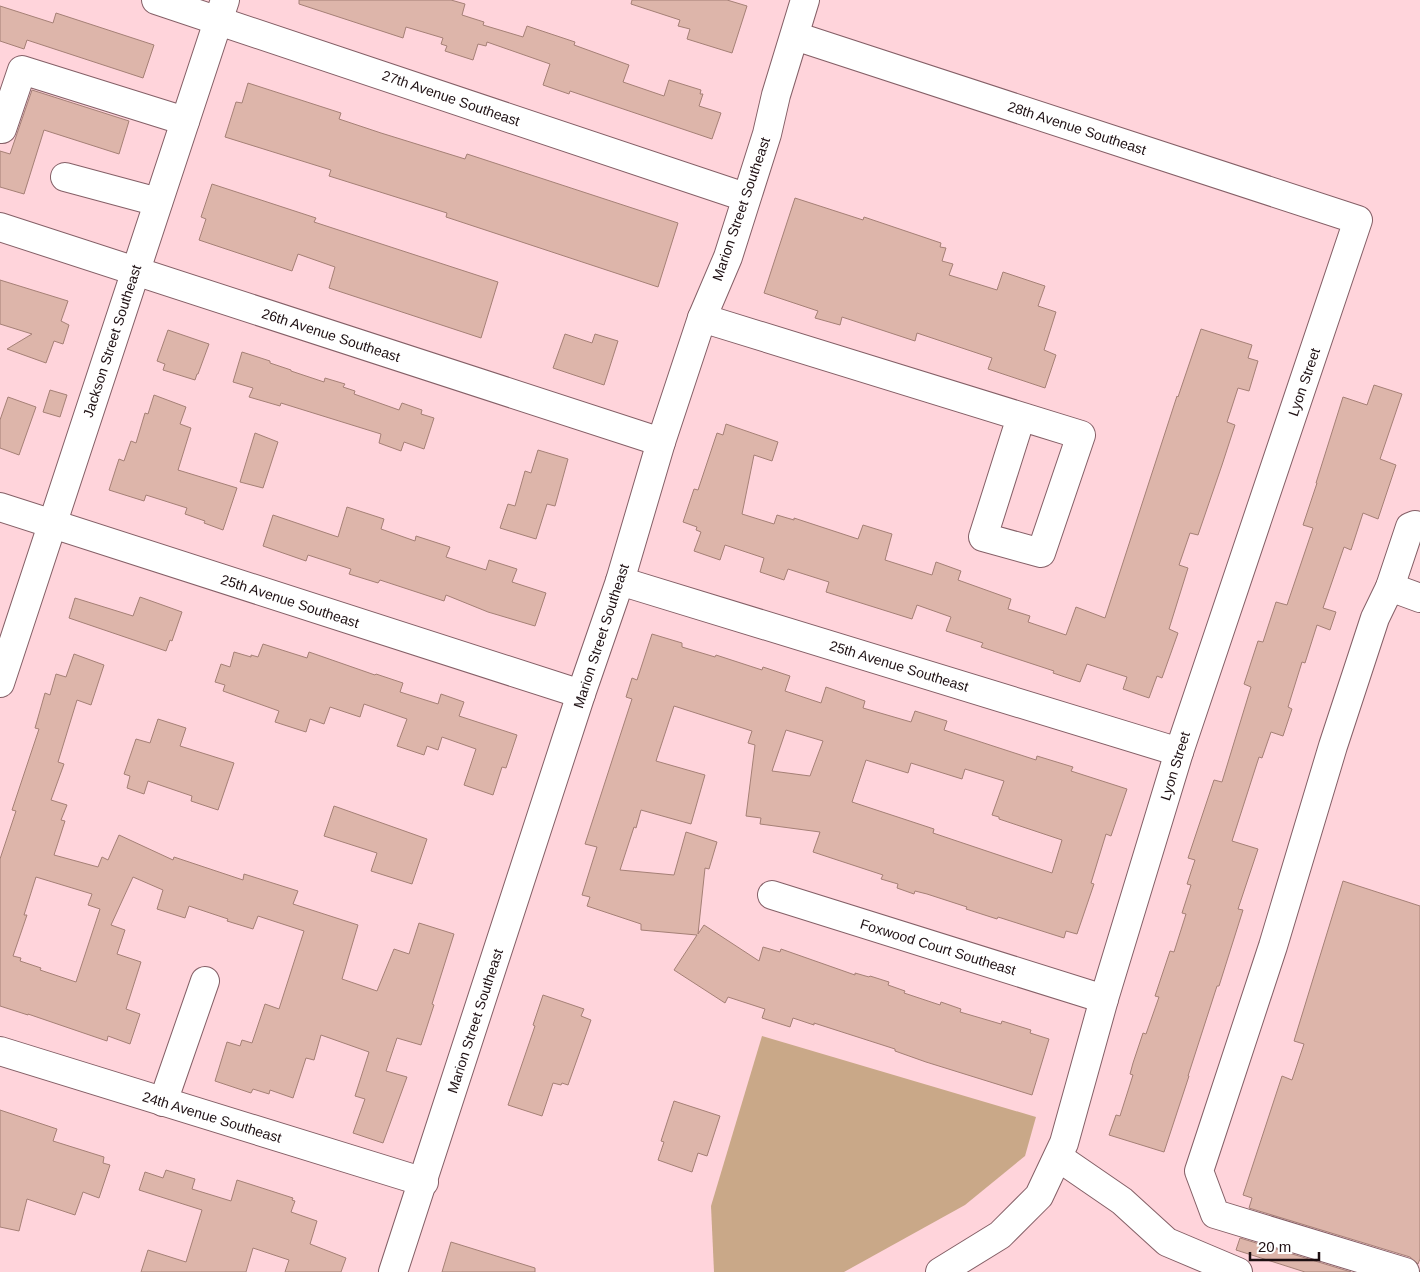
<svg xmlns="http://www.w3.org/2000/svg" width="1420" height="1272" viewBox="0 0 1420 1272" font-family="Arial,sans-serif">
<style>
.green{fill:#c9a888}
.building{fill:#ddb5aa;stroke:#a58076;fill-rule:evenodd}
.lines{fill:none;stroke-linecap:round;stroke-linejoin:round}
.minor-casing{stroke:#845f66;stroke-width:30}
.minor{stroke:#fff;stroke-width:28}
.labels{text-anchor:middle;stroke-width:5;stroke-linejoin:round;paint-order:stroke}
.street-label{font-size:14px;fill:#1d0f12;stroke:#fff}
</style>
<rect width="100%" height="100%" fill="#ffd4db"/>
<path class="green" d="M 762,1036 L 1036,1117 L 1025,1156 L 965,1205 L 844,1272 L 714,1272 L 711,1206 Z"/>
<g class="building">
<path d="M 299,0 L 451,0 L 465,4 L 462,15 L 484,22 L 483,25 L 523,37 L 527,26 L 575,42 L 574,45 L 629,65 L 623,82 L 664,96 L 669,80 L 701,90 L 700,94 L 703,94 L 699,106 L 721,113 L 712,139 L 570,91 L 569,94 L 543,85 L 550,64 L 487,42 L 486,46 L 478,44 L 473,60 L 445,51 L 447,46 L 441,44 L 443,38 L 406,27 L 403,38 L 299,4 Z"/>
<path d="M 632,0 L 727,0 L 747,6 L 732,53 L 687,39 L 690,29 L 678,26 L 680,20 L 631,4 Z"/>
<path d="M 0,6 L 53,23 L 56,13 L 154,45 L 143,78 L 27,40 L 24,49 L 0,41 Z"/>
<path d="M 248,83 L 341,113 L 339,119 L 381,133 L 465,159 L 467,154 L 678,223 L 658,287 L 446,217 L 447,213 L 329,176 L 331,170 L 225,137 L 236,102 L 242,103 Z"/>
<path d="M 32,90 L 129,121 L 119,154 L 44,130 L 24,194 L 0,187 L 0,151 L 10,154 Z"/>
<path d="M 212,184 L 316,218 L 314,222 L 498,282 L 481,338 L 329,288 L 335,267 L 298,254 L 292,271 L 199,240 L 206,219 L 201,217 Z"/>
<path d="M 795,198 L 863,220 L 864,217 L 941,243 L 940,247 L 946,248 L 942,261 L 953,264 L 949,275 L 997,290 L 1003,272 L 1045,286 L 1038,306 L 1056,312 L 1044,350 L 1056,355 L 1045,388 L 988,369 L 992,358 L 917,333 L 915,341 L 842,317 L 840,325 L 815,318 L 818,311 L 764,293 Z"/>
<path d="M 0,280 L 68,301 L 61,321 L 69,325 L 63,344 L 54,341 L 46,363 L 7,349 L 32,334 L 0,324 Z"/>
<path d="M 1201,329 L 1252,345 L 1248,358 L 1258,361 L 1249,391 L 1238,388 L 1227,422 L 1235,425 L 1222,465 L 1198,535 L 1190,533 L 1179,565 L 1188,568 L 1169,629 L 1178,633 L 1162,678 L 1157,676 L 1149,698 L 1123,689 L 1127,677 L 1087,664 L 1080,682 L 1053,673 L 1054,671 L 981,647 L 983,643 L 946,631 L 951,617 L 917,605 L 912,619 L 826,592 L 829,582 L 788,569 L 784,580 L 760,572 L 764,558 L 725,545 L 720,560 L 694,551 L 701,532 L 696,530 L 697,527 L 683,522 L 694,489 L 698,490 L 717,433 L 723,435 L 726,424 L 778,442 L 772,461 L 754,455 L 742,514 L 774,524 L 777,515 L 794,520 L 794,518 L 858,539 L 863,525 L 892,534 L 885,560 L 932,575 L 936,562 L 961,571 L 958,580 L 1011,599 L 1008,609 L 1030,616 L 1028,622 L 1066,635 L 1076,607 L 1105,618 L 1177,396 L 1178,397 Z"/>
<path d="M 168,330 L 209,344 L 198,374 L 197,374 L 195,380 L 163,370 L 165,364 L 157,361 Z"/>
<path d="M 565,334 L 592,343 L 595,334 L 618,341 L 604,385 L 553,368 Z"/>
<path d="M 242,352 L 270,361 L 270,363 L 291,370 L 291,371 L 324,382 L 325,378 L 345,384 L 343,387 L 355,391 L 354,394 L 399,410 L 402,403 L 422,410 L 421,414 L 434,418 L 424,449 L 404,442 L 401,451 L 379,443 L 381,434 L 281,403 L 280,406 L 249,397 L 253,388 L 233,382 Z"/>
<path d="M 1374,385 L 1402,394 L 1380,459 L 1396,465 L 1378,519 L 1363,513 L 1351,550 L 1344,547 L 1323,608 L 1336,612 L 1330,630 L 1317,625 L 1305,663 L 1302,662 L 1288,707 L 1292,709 L 1283,736 L 1271,732 L 1262,758 L 1259,757 L 1232,841 L 1258,849 L 1238,909 L 1243,910 L 1219,986 L 1217,986 L 1188,1076 L 1189,1076 L 1164,1152 L 1109,1135 L 1116,1115 L 1120,1116 L 1133,1075 L 1130,1074 L 1133,1063 L 1143,1033 L 1146,1034 L 1159,997 L 1155,996 L 1170,951 L 1174,952 L 1186,914 L 1182,913 L 1191,885 L 1187,884 L 1195,860 L 1188,858 L 1214,780 L 1222,782 L 1251,687 L 1244,684 L 1258,641 L 1263,642 L 1276,602 L 1287,605 L 1313,528 L 1303,525 L 1317,483 L 1316,483 L 1343,397 L 1367,405 Z"/>
<path d="M 50,390 L 67,395 L 60,417 L 43,412 Z"/>
<path d="M 154,395 L 186,407 L 180,424 L 191,428 L 178,470 L 237,488 L 223,530 L 204,523 L 205,521 L 185,514 L 187,508 L 146,495 L 144,501 L 109,490 L 119,459 L 124,461 L 131,441 L 136,443 L 145,413 L 148,414 Z"/>
<path d="M 8,397 L 36,407 L 19,455 L 0,448 L 0,420 Z"/>
<path d="M 255,433 L 278,442 L 263,488 L 240,482 Z"/>
<path d="M 538,450 L 568,459 L 555,506 L 547,504 L 536,539 L 500,528 L 508,504 L 515,506 L 525,471 L 531,473 Z"/>
<path d="M 347,507 L 384,519 L 381,529 L 415,541 L 416,536 L 450,547 L 446,557 L 486,570 L 489,560 L 517,569 L 512,582 L 546,593 L 535,626 L 488,612 L 446,595 L 444,601 L 380,580 L 378,583 L 349,574 L 351,569 L 308,555 L 306,561 L 263,546 L 273,515 L 338,537 Z"/>
<path d="M 140,597 L 182,612 L 172,641 L 170,640 L 166,651 L 69,618 L 75,598 L 133,616 Z"/>
<path d="M 652,634 L 682,643 L 682,647 L 715,657 L 716,655 L 762,670 L 763,667 L 790,676 L 785,691 L 821,703 L 826,687 L 865,701 L 863,708 L 911,722 L 915,711 L 947,721 L 944,730 L 1036,760 L 1037,756 L 1073,767 L 1071,771 L 1127,789 L 1111,836 L 1106,834 L 1091,883 L 1094,884 L 1077,934 L 1066,931 L 1064,938 L 998,917 L 997,919 L 966,909 L 967,907 L 927,894 L 915,891 L 914,894 L 897,888 L 898,884 L 881,879 L 883,875 L 813,852 L 820,832 L 760,824 L 761,818 L 746,816 L 755,745 L 748,743 L 752,731 L 674,706 L 656,761 L 705,775 L 691,824 L 641,810 L 636,828 L 634,827 L 620,870 L 674,875 L 686,832 L 717,842 L 709,869 L 705,868 L 698,934 L 704,925 L 759,961 L 763,947 L 780,952 L 781,949 L 855,975 L 855,973 L 869,977 L 870,976 L 889,982 L 888,985 L 905,991 L 904,993 L 940,1005 L 941,1002 L 961,1009 L 960,1012 L 1001,1024 L 1002,1021 L 1031,1030 L 1030,1033 L 1049,1039 L 1032,1095 L 926,1062 L 895,1051 L 895,1049 L 814,1023 L 814,1025 L 793,1018 L 790,1027 L 762,1018 L 765,1009 L 728,997 L 725,1003 L 674,970 L 697,935 L 641,930 L 641,924 L 587,906 L 590,897 L 582,895 L 597,847 L 585,844 L 632,699 L 626,697 L 632,678 L 637,680 ZM 786,730 L 823,741 L 810,776 L 772,771 ZM 866,760 L 908,773 L 911,763 L 962,779 L 965,769 L 1004,781 L 992,815 L 999,817 L 999,819 L 1062,840 L 1052,873 L 933,833 L 934,829 L 852,802 Z"/>
<path d="M 263,644 L 307,658 L 309,652 L 375,675 L 376,674 L 403,683 L 400,692 L 438,704 L 441,694 L 464,702 L 459,716 L 517,735 L 506,768 L 502,767 L 493,795 L 464,785 L 476,749 L 442,737 L 438,750 L 427,746 L 424,755 L 397,746 L 407,719 L 364,704 L 360,717 L 330,707 L 324,724 L 310,719 L 306,732 L 275,722 L 279,711 L 223,691 L 225,685 L 215,682 L 221,664 L 230,667 L 234,652 L 251,657 L 251,655 L 258,657 Z"/>
<path d="M 74,654 L 104,665 L 91,705 L 77,700 L 58,762 L 64,764 L 51,800 L 67,805 L 61,820 L 65,821 L 54,855 L 98,867 L 102,857 L 108,860 L 119,835 L 173,860 L 174,857 L 243,880 L 244,874 L 298,891 L 293,904 L 358,925 L 342,979 L 377,991 L 394,949 L 409,954 L 419,923 L 454,934 L 432,1004 L 434,1005 L 421,1045 L 397,1038 L 386,1071 L 407,1077 L 383,1143 L 353,1133 L 365,1099 L 355,1096 L 369,1052 L 321,1035 L 314,1060 L 306,1058 L 293,1098 L 270,1090 L 269,1094 L 253,1089 L 251,1093 L 215,1081 L 227,1042 L 240,1046 L 242,1040 L 252,1043 L 265,1004 L 279,1009 L 304,931 L 258,916 L 253,929 L 227,921 L 228,919 L 189,906 L 185,918 L 157,909 L 163,890 L 133,877 L 111,925 L 125,930 L 117,954 L 141,962 L 126,1009 L 140,1014 L 130,1044 L 108,1036 L 107,1041 L 28,1014 L 28,1015 L 0,1006 L 0,859 L 16,811 L 12,810 L 39,729 L 35,728 L 45,693 L 50,695 L 56,674 L 66,677 ZM 36,877 L 92,894 L 88,905 L 100,909 L 76,982 L 40,970 L 41,968 L 20,961 L 21,958 L 13,956 L 27,915 L 24,915 Z"/>
<path d="M 158,719 L 186,728 L 180,746 L 234,763 L 218,810 L 191,801 L 192,796 L 148,781 L 144,794 L 127,788 L 130,776 L 124,774 L 136,739 L 150,743 Z"/>
<path d="M 334,806 L 427,839 L 412,884 L 371,871 L 377,853 L 324,836 Z"/>
<path d="M 1343,881 L 1420,906 L 1420,1259 L 1418,1264 L 1410,1257 L 1249,1208 L 1252,1198 L 1243,1195 L 1282,1076 L 1292,1080 L 1304,1044 L 1294,1041 Z"/>
<path d="M 543,995 L 584,1009 L 581,1016 L 591,1020 L 568,1085 L 562,1083 L 561,1085 L 553,1083 L 542,1116 L 508,1105 L 535,1026 L 533,1025 Z"/>
<path d="M 674,1101 L 720,1116 L 707,1156 L 698,1153 L 692,1172 L 658,1160 L 664,1142 L 661,1141 Z"/>
<path d="M 0,1110 L 57,1129 L 53,1141 L 104,1157 L 103,1163 L 110,1165 L 99,1198 L 83,1192 L 75,1215 L 27,1199 L 19,1231 L 0,1227 Z"/>
<path d="M 166,1170 L 195,1179 L 192,1189 L 231,1201 L 237,1180 L 293,1198 L 292,1200 L 295,1201 L 291,1212 L 317,1221 L 310,1244 L 346,1258 L 341,1272 L 285,1272 L 289,1260 L 253,1248 L 246,1272 L 141,1272 L 148,1250 L 186,1262 L 202,1210 L 139,1190 L 145,1172 L 163,1178 Z"/>
<path d="M 1240,1238 L 1351,1272 L 1305,1272 L 1236,1250 Z"/>
<path d="M 451,1242 L 535,1268 L 535,1272 L 442,1272 Z"/>
</g>
<g class="lines">
<g class="minor-casing">
<g id="minor">
<path d="M 156,0 L 745,197"/>
<path d="M 795,36 L 1358,220 L 1179,752 L 1104,999 L 1064,1143 L 1039,1196 L 1000,1235 L 940,1272"/>
<path d="M 2,129 L 22,70 L 185,121"/>
<path d="M 65,177 L 158,202"/>
<path d="M 0,227 L 661,442"/>
<path d="M 702,318 L 1081,435 L 1041,553 L 983,537 L 1021,417"/>
<path d="M 0,507 L 581,694"/>
<path d="M 620,581 L 1179,752"/>
<path d="M 1390,587 L 1420,598"/>
<path d="M 0,683 L 225,0"/>
<path d="M 772,895 L 1104,999"/>
<path d="M 0,1051 L 424,1182"/>
<path d="M 163,1102 L 205,981"/>
<path d="M 1058,1157 L 1122,1201 L 1167,1242 L 1238,1272"/>
<path d="M 393,1272 L 581,694 L 620,581 L 661,442 L 702,318 L 728,257 L 767,134 L 776,95 L 805,0"/>
<path d="M 1405,1272 L 1215,1214 L 1199,1171 L 1273,946 L 1333,746 L 1375,618 L 1390,587 L 1410,527 L 1415,525 L 1420,526"/>
</g>
</g>
<use href="#minor" class="minor"/>
</g>
<g class="labels">
<g class="street-label">
<text transform="translate(451 98) rotate(19)" y="5">27th Avenue Southeast</text>
<text transform="translate(1077 128) rotate(18)" y="5">28th Avenue Southeast</text>
<text transform="translate(741 209) rotate(-71)" y="5">Marion Street Southeast</text>
<text transform="translate(331 335) rotate(18)" y="5">26th Avenue Southeast</text>
<text transform="translate(112 341) rotate(-72)" y="5">Jackson Street Southeast</text>
<text transform="translate(1304 382) rotate(-71)" y="5">Lyon Street</text>
<text transform="translate(290 601) rotate(18)" y="5">25th Avenue Southeast</text>
<text transform="translate(601 636) rotate(-72)" y="5">Marion Street Southeast</text>
<text transform="translate(899 666) rotate(17)" y="5">25th Avenue Southeast</text>
<text transform="translate(1175 766) rotate(-73)" y="5">Lyon Street</text>
<text transform="translate(938 947) rotate(17)" y="5">Foxwood Court Southeast</text>
<text transform="translate(475 1021) rotate(-72)" y="5">Marion Street Southeast</text>
<text transform="translate(212 1117) rotate(17)" y="5">24th Avenue Southeast</text>
</g>
</g>
<path d="M1250 1252v8h69v-8" fill="none" stroke="#1d0f12" stroke-width="2.5"/>
<text x="1258" y="1252" font-size="15" fill="#1d0f12" stroke="#ffffff" stroke-width="4" paint-order="stroke">20 m</text>
</svg>
